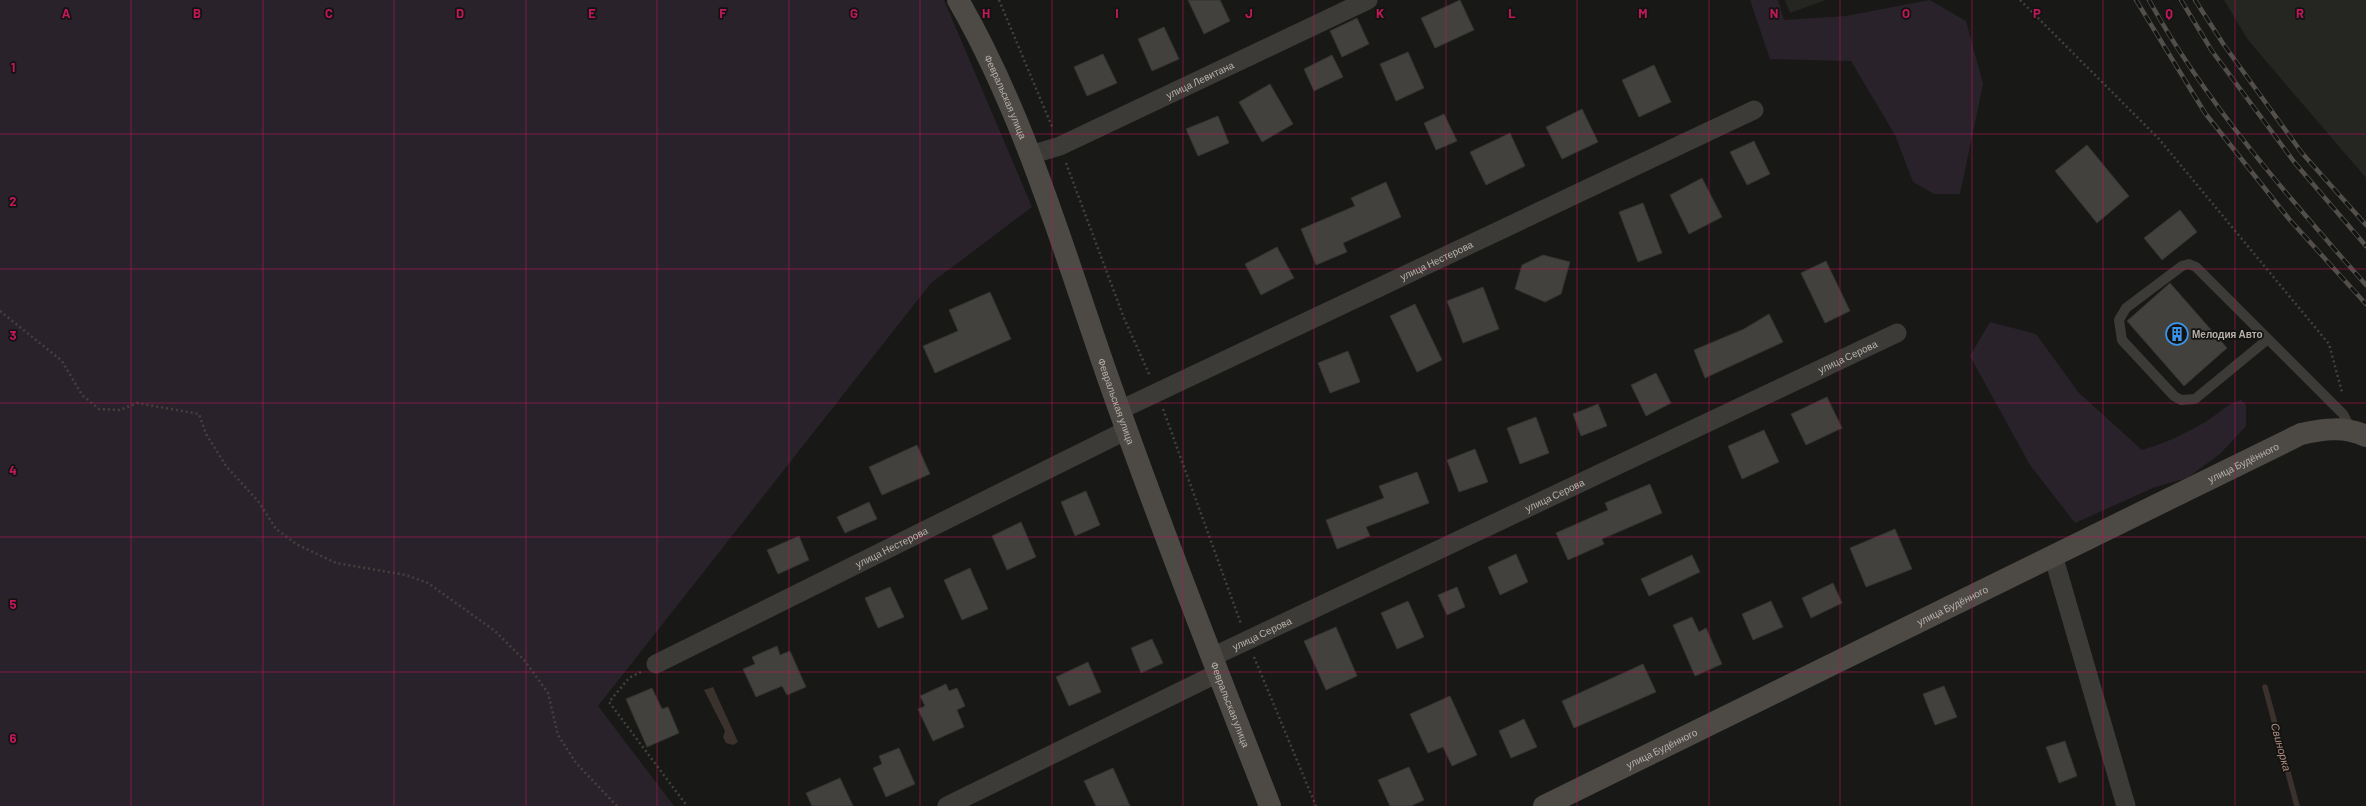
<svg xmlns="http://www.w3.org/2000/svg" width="2366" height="806" viewBox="0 0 2366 806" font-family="Barlow,sans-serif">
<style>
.built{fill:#252522}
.green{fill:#2a222b}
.water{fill:#3b312d}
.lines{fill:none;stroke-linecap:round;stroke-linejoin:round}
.stream{stroke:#3b312d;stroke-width:5.5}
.building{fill:#42413d;stroke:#343330}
.path{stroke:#44413d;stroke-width:2.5;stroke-dasharray:2 3;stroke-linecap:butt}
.service{stroke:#3d3b37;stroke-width:10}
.minor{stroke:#3d3b37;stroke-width:19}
.secondary{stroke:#4d4a45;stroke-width:22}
.rail-casing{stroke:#524f4a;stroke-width:4.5}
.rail{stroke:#131311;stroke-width:3;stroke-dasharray:9;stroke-linecap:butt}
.grid{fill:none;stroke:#c2185b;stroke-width:1;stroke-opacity:0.55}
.labels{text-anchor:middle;stroke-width:3.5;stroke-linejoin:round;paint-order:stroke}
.street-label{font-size:10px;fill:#b7b0a9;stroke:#131311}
.poi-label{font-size:10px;font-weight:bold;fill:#b7b0a9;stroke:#131311;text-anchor:start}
.water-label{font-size:11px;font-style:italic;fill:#b18f81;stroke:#131311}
.grid-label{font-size:13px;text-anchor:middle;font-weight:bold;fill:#c2185b;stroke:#131311;stroke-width:3.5;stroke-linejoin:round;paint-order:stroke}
</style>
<rect width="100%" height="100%" fill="#181816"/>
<g class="built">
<path d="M 1785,0 L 1826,0 L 1790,13 Z"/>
<path d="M 2224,0 L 2366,0 L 2366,178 L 2248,40 Z"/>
</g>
<g class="green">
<path d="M 0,0 L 944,0 L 1032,207 L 931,283 L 598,706 L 674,806 L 0,806 Z"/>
<path d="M 1750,0 L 1778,0 L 1784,20 L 1846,16 L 1930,0 L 1966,21 L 1983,84 L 1960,194 L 1934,194 L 1913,182 L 1895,135 L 1851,61 L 1770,59 Z"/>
<path d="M 1990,322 L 2036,334 L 2079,393 L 2142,450 C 2166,443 2186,433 2207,421 C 2219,413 2227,404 2241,400 L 2246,405 L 2246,426 L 2220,454 L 2187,478 L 2155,487 L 2075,523 L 2030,465 L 1970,356 Z"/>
</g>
<path class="water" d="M 713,687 L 738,742 L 733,745 L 726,743 L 723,737 L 725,731 L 704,690 Z"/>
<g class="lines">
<path class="stream" d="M 2265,687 L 2297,806"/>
</g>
<g class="building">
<path d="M 1188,0 L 1220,0 L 1230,21 L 1204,34 Z"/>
<path d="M 1460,0 L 1474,30 L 1435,48 L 1421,18 Z"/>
<path d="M 1357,18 L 1369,44 L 1342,57 L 1330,31 Z"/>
<path d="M 1164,27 L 1179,59 L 1152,71 L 1138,39 Z"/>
<path d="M 1408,52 L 1424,88 L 1396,101 L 1380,64 Z"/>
<path d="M 1103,54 L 1117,83 L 1087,96 L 1074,67 Z"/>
<path d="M 1332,55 L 1343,77 L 1314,91 L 1304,69 Z"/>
<path d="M 1654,65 L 1671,102 L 1639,117 L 1622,80 Z"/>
<path d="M 1270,84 L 1293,124 L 1262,142 L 1239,102 Z"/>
<path d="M 1582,109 L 1598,142 L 1562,159 L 1546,127 Z"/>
<path d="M 1444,114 L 1457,141 L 1436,150 L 1424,123 Z"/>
<path d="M 1218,116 L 1229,143 L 1198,156 L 1186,129 Z"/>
<path d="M 1510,133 L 1525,166 L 1486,185 L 1470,152 Z"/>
<path d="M 1754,141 L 1770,174 L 1747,185 L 1730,152 Z"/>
<path d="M 2087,145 L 2129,196 L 2097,223 L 2055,171 Z"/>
<path d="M 1702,178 L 1722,217 L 1689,234 L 1670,195 Z"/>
<path d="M 1386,182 L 1401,217 L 1343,243 L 1347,252 L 1316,265 L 1301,229 L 1355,206 L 1351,198 Z"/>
<path d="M 1643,203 L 1662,253 L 1638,262 L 1619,212 Z"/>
<path d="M 2180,210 L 2197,232 L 2162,260 L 2144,238 Z"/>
<path d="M 1277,247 L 1294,278 L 1261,295 L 1245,264 Z"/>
<path d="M 1543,255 L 1570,262 L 1561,294 L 1545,302 L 1515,289 L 1522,265 Z"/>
<path d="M 1826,261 L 1850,311 L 1825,323 L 1801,273 Z"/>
<path d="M 2170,283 L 2227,348 L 2184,386 L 2127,321 Z"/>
<path d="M 1483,287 L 1499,329 L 1463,343 L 1447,301 Z"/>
<path d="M 990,292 L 1011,339 L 935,373 L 923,346 L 958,331 L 949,310 Z"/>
<path d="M 1415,304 L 1442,360 L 1417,372 L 1390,316 Z"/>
<path d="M 1769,314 L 1783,342 L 1705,378 L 1694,350 L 1744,329 Z"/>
<path d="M 1348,351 L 1360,382 L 1330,393 L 1318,363 Z"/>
<path d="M 1656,373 L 1671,403 L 1646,416 L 1631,385 Z"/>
<path d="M 1827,397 L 1842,428 L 1806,445 L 1791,414 Z"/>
<path d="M 1598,404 L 1607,426 L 1581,436 L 1573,414 Z"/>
<path d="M 1536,417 L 1549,453 L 1520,464 L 1507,428 Z"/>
<path d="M 1764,430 L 1779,462 L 1742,479 L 1728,446 Z"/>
<path d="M 917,445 L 930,474 L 882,495 L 869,467 Z"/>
<path d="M 1475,449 L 1488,482 L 1459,492 L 1447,460 Z"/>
<path d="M 1417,472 L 1429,503 L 1366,527 L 1370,536 L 1337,549 L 1326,520 L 1384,498 L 1379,486 Z"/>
<path d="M 1650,484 L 1662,513 L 1602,539 L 1604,544 L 1568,560 L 1556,533 L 1608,510 L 1605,503 Z"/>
<path d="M 1086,491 L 1100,525 L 1075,536 L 1061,502 Z"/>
<path d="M 869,502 L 877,519 L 845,533 L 837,517 Z"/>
<path d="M 1021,522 L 1036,557 L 1007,570 L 992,536 Z"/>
<path d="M 1895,529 L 1912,569 L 1866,587 L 1850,548 Z"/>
<path d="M 799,536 L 809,560 L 778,574 L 767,550 Z"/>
<path d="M 1516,554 L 1528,582 L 1500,595 L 1488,567 Z"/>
<path d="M 1692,555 L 1700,572 L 1649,596 L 1641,579 Z"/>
<path d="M 970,568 L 988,609 L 962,620 L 944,580 Z"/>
<path d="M 1833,583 L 1842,603 L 1811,618 L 1802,598 Z"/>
<path d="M 890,587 L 904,617 L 878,628 L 865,598 Z"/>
<path d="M 1457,587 L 1465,607 L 1447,615 L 1438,595 Z"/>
<path d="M 1408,601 L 1424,637 L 1397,649 L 1381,613 Z"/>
<path d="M 1771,601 L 1783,627 L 1753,640 L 1742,614 Z"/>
<path d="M 1692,617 L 1699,632 L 1706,628 L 1722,664 L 1695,676 L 1673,625 Z"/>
<path d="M 1336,627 L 1357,676 L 1326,690 L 1304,641 Z"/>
<path d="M 1152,639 L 1163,663 L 1141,673 L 1131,648 Z"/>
<path d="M 777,646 L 780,655 L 790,651 L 806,687 L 787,695 L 782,686 L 756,697 L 743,669 L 755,664 L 752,657 Z"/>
<path d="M 1088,662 L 1101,692 L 1069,706 L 1056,677 Z"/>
<path d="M 1643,664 L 1656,692 L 1574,728 L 1562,701 Z"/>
<path d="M 946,684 L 949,691 L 957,688 L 965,706 L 957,710 L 964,727 L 933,741 L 918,709 L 925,706 L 920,696 Z"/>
<path d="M 1944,686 L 1957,717 L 1935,725 L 1923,694 Z"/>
<path d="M 652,688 L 662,709 L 668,707 L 679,733 L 647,747 L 626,699 Z"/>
<path d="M 1450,696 L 1477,755 L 1452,766 L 1443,747 L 1428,753 L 1410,714 Z"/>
<path d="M 1524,719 L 1537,747 L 1511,758 L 1499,731 Z"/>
<path d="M 2065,741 L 2077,776 L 2059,783 L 2046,747 Z"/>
<path d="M 899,748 L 915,784 L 886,797 L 873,768 L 882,764 L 879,756 Z"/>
<path d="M 1409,767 L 1424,800 L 1411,806 L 1390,806 L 1378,780 Z"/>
<path d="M 1113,768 L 1130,806 L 1096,806 L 1084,781 Z"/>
<path d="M 840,778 L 853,806 L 812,806 L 806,793 Z"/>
</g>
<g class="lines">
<g class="path">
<path d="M 999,0 L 1053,129"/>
<path d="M 2020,0 L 2159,139 L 2329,344 L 2342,392"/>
<path d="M 1066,163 L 1124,318 L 1150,376"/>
<path d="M 0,311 L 62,361 L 82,395 L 99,409 L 120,410 L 137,403 L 199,414 L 206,434 L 226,466 L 258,501 L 276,529 L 296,544 L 336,563 L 406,575 L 428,583 L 495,631 L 525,661 L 548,693 L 558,735 L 576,763 L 617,806"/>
<path d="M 1163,409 L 1241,624"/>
<path d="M 1254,657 L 1316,806"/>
<path d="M 641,672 L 629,678 L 609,702 L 687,806"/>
</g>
<path class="service" d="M 2268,339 L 2195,399 L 2181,400 L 2174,396 L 2122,340 L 2119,320 L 2126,308 L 2182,266 L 2189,264 L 2196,267 L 2343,414 L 2352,431"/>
<g class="minor">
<path id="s1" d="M 1030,155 L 1060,146 L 1368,0"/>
<path id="s2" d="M 1120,410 L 1754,110"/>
<path d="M 2053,555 L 2126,806"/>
<path id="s3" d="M 1212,657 L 1897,333"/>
<path id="s4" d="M 656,664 L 1127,430"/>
<path d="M 947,806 L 1218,673"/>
</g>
<g class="secondary">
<path id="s5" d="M 958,0 C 1025,116 1063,249 1107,375 C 1158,520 1214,663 1270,806"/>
<path id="s6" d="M 1544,806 L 2301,434 C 2323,429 2345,426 2366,436"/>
</g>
<g class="rail-casing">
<g id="rail">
<path d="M 2136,0 L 2205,113 L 2289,219 L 2366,304"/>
<path d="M 2149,0 C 2204,101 2290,199 2366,285"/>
<path d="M 2181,0 L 2212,51 L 2295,163 L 2366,246"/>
<path d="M 2195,0 L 2224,45 L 2302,153 L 2366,225"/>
</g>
</g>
<use href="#rail" class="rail"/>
</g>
<path class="grid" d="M 131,0 L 131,806M 263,0 L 263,806M 394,0 L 394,806M 526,0 L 526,806M 657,0 L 657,806M 789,0 L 789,806M 920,0 L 920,806M 1052,0 L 1052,806M 1183,0 L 1183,806M 1314,0 L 1314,806M 1446,0 L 1446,806M 1577,0 L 1577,806M 1709,0 L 1709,806M 1840,0 L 1840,806M 1972,0 L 1972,806M 2103,0 L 2103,806M 2235,0 L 2235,806M 0,134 L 2366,134M 0,269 L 2366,269M 0,403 L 2366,403M 0,537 L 2366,537M 0,672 L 2366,672"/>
<defs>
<g id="building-ring" transform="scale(1.15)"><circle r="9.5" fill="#131311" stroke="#3c94eb" stroke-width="1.5"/><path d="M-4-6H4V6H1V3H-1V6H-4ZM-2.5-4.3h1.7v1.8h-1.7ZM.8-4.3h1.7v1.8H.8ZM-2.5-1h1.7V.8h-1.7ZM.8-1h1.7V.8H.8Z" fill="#3c94eb"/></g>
</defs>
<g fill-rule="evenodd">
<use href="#building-ring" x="2177" y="334"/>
</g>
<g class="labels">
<g class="street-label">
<text dy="4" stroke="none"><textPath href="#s1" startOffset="186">улица Левитана</textPath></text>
<text dy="4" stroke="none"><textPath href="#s5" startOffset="108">Февральская улица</textPath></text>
<text dy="4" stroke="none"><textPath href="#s2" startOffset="350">улица Нестерова</textPath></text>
<text dy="4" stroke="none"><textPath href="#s3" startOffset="703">улица Серова</textPath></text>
<text dy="4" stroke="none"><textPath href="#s5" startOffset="432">Февральская улица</textPath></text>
<text dy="4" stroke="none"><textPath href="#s6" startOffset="779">улица Будённого</textPath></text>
<text dy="4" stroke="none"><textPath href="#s3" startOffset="379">улица Серова</textPath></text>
<text dy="4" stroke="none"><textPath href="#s4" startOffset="263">улица Нестерова</textPath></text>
<text dy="4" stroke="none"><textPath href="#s6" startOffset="455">улица Будённого</textPath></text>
<text dy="4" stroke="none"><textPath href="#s3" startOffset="55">улица Серова</textPath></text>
<text dy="4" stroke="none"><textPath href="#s5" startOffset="756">Февральская улица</textPath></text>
<text dy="4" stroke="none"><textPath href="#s6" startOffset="131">улица Будённого</textPath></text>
</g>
<g class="poi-label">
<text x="2192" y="338">Мелодия Авто</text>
</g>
<g class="water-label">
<text transform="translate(2281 747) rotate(75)" y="4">Свинорка</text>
</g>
</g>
<g class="grid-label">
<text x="66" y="18">A</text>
<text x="197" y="18">B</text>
<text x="329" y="18">C</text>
<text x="460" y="18">D</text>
<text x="592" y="18">E</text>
<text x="723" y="18">F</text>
<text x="854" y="18">G</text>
<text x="986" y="18">H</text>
<text x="1117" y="18">I</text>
<text x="1249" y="18">J</text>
<text x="1380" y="18">K</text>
<text x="1512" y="18">L</text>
<text x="1643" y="18">M</text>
<text x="1774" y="18">N</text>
<text x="1906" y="18">O</text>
<text x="2037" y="18">P</text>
<text x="2169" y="18">Q</text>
<text x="2300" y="18">R</text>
<text x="13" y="72">1</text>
<text x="13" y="206">2</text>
<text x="13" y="340">3</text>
<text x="13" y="475">4</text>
<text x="13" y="609">5</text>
<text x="13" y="743">6</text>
</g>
</svg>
